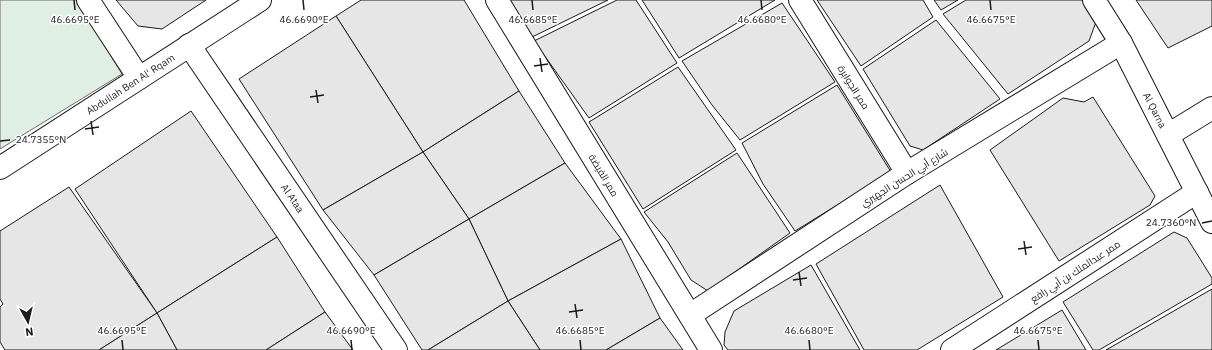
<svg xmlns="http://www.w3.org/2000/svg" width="1212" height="350" viewBox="0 0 1212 350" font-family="'IBM Plex Sans',Cairo,sans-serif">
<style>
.green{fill:#e0efe3;stroke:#6a6a6a}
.building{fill:#e6e6e6;stroke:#1a1a1a}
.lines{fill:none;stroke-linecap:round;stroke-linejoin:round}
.street-casing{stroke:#1a1a1a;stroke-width:24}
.street{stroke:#fff;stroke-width:22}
.ticks{fill:none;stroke:#1a1a1a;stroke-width:1.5}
.labels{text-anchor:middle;stroke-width:3;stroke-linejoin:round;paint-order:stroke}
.street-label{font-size:10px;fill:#1a1a1a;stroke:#fff}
.ticks-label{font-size:10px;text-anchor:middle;fill:#1a1a1a;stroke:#fff;stroke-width:3;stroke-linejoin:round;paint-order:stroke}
</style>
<rect width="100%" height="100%" fill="#fff"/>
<path class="green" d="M 0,0 L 76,0 L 122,74 L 0,149 Z"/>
<g class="building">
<path d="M 116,0 L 206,0 L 162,29 L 138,26 Z"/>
<path d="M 361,0 L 464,0 L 519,91 L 423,152 L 336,16 Z"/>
<path d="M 505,0 L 608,0 L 530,38 Z"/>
<path d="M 617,0 L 636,0 L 677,63 L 589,118 L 534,41 Z"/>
<path d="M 642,0 L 775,0 L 679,58 Z"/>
<path d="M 817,0 L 923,0 L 933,17 L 861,66 Z"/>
<path d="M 934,0 L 958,0 L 941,10 Z"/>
<path d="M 966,0 L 1082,0 L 1096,22 L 1089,41 L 1008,94 L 943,14 Z"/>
<path d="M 1136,0 L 1212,0 L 1212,26 L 1168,48 Z"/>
<path d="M 782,3 L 835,82 L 740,140 L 712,105 L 682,61 Z"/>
<path d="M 336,16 L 423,152 L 323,210 L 239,79 Z"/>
<path d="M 936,20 L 1000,99 L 923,150 L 910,146 L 863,69 Z"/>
<path d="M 678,67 L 736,150 L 643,209 L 589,122 Z"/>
<path d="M 837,85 L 891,172 L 795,231 L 763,184 L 742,143 Z"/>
<path d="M 519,91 L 565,163 L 469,219 L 423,152 Z"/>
<path d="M 1093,97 L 1155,196 L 1150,205 L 1059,261 L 990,150 L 1063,98 L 1084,102 Z"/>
<path d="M 191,111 L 277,237 L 157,313 L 75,189 Z"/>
<path d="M 423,152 L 469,219 L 374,275 L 323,210 Z"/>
<path d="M 737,153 L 790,233 L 708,291 L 691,280 L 668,242 L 644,212 Z"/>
<path d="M 565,163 L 621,239 L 508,301 L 469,219 Z"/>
<path d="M 940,185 L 1003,297 L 917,350 L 864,350 L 816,264 Z"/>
<path d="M 69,187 L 157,313 L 99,350 L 5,350 L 0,342 L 0,307 L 3,304 L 0,299 L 0,231 Z"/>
<path d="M 469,219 L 508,301 L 428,350 L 422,350 L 374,275 Z"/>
<path d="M 1174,232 L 1187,238 L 1212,278 L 1212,284 L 1099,350 L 1093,350 L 1063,302 Z"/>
<path d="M 277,237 L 325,312 L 266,350 L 177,350 L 157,313 Z"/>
<path d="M 621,239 L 660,318 L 606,350 L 540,350 L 508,301 Z"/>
<path d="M 811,265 L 860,350 L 728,350 L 724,345 L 725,332 L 734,311 Z"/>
<path d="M 1212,289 L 1212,350 L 1106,350 Z"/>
<path d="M 508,301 L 540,350 L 428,350 Z"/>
<path d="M 1062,310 L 1086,350 L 996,350 Z"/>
<path d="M 325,312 L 353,350 L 266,350 Z"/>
<path d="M 157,313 L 177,350 L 99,350 Z"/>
<path d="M 660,318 L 683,350 L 606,350 Z"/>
</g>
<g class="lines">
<g class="street-casing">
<g id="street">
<path d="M 88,0 L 139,78"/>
<path d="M 497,0 L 711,350"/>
<path d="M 800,0 L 907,173"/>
<path id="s1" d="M 1094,0 L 1121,43 L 1212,222"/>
<path id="s2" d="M 189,45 L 396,350"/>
<path d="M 1168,135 L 1212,108"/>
<path id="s3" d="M 0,168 L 260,0"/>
<path d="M 690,315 L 907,173 L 1121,43"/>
<path d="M 952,350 L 1197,192"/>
</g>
</g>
<use href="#street" class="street"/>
</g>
<path class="ticks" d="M 74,0 L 75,10M 303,0 L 304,10M 532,0 L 533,10M 761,0 L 762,10M 990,0 L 991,10M 540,58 L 542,72M 534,66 L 548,64M 316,90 L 318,103M 310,97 L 324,95M 91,121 L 93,135M 85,129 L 99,127M 0,141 L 10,140M 1202,223 L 1212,221M 1024,241 L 1026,255M 1018,249 L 1032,247M 799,272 L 801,286M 793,280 L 807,278M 575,304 L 577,318M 569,312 L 583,310M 122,340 L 123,350M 351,340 L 352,350M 580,340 L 581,350M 809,340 L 810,350M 1038,340 L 1039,350"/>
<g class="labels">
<g class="street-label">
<text dy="4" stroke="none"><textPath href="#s3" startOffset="155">Abdullah Ben Al' Rqam</textPath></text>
<text transform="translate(854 87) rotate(58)" y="4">ممر الجوابرة</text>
<text dy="4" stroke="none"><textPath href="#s1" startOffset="126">Al Qarna</textPath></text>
<text transform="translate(604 175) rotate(59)" y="4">ممر الفيضة</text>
<text transform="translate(904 177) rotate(-32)" y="4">شارع أبي الحسن الجهيري</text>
<text dy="4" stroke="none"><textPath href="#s2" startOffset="185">Al Ataa</textPath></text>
<text transform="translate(1075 271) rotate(-33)" y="4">ممر عبدالملك بن أبي رافع</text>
</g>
</g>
<g class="ticks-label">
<text x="75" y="23">46.6695°E</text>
<text x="304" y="23">46.6690°E</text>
<text x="533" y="23">46.6685°E</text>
<text x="762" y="23">46.6680°E</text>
<text x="991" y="23">46.6675°E</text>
<text x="41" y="143">24.7355°N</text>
<text x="1171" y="226">24.7360°N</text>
<text x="122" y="334">46.6695°E</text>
<text x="351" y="334">46.6690°E</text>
<text x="580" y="334">46.6685°E</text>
<text x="809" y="334">46.6680°E</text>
<text x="1038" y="334">46.6675°E</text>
</g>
<g transform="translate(28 322) rotate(172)" stroke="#ffffff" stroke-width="3" paint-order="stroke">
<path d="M0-3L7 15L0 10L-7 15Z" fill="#1a1a1a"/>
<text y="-6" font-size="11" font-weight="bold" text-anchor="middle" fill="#1a1a1a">N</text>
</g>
</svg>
